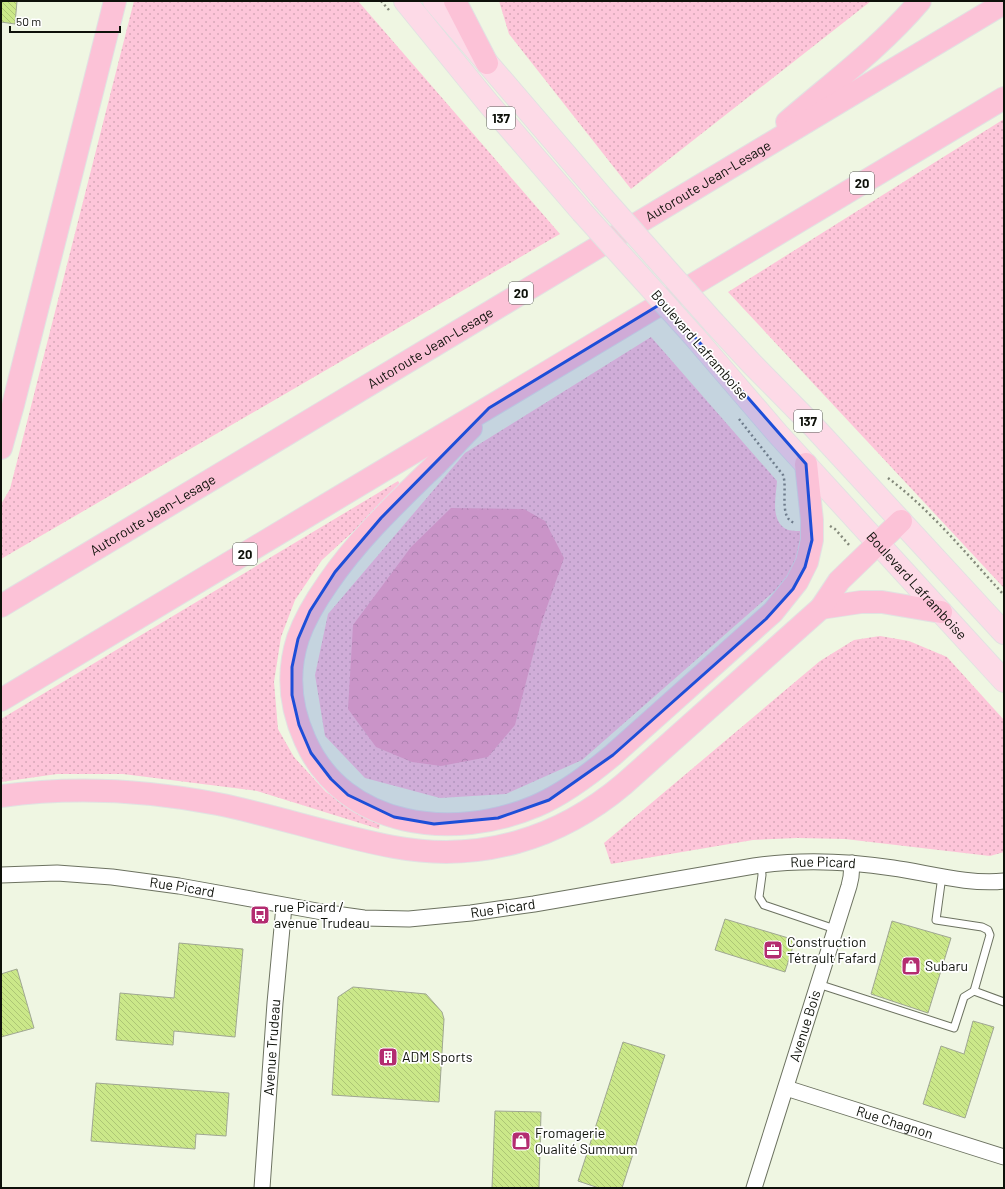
<svg xmlns="http://www.w3.org/2000/svg" width="1005" height="1189" viewBox="0 0 1005 1189" font-family="Barlow,sans-serif">
<style>
.green{fill:url(#green-dots)}
.forest{fill:url(#forest-crowns)}
.building{fill:url(#building-back-hatch);stroke:#a0a793}
.lines{fill:none;stroke-linecap:round;stroke-linejoin:round}
.lane-casing{stroke:#6c7260;stroke-width:9}
.street-casing{stroke:#6c7260;stroke-width:17}
.primary-casing{stroke:#e2e2e2;stroke-width:24}
.highway-casing{stroke:#e2e2e2;stroke-width:24}
.path{stroke:#83887a;stroke-width:2.5;stroke-dasharray:2 3;stroke-linecap:butt}
.lane{stroke:#fff;stroke-width:7}
.street{stroke:#fff;stroke-width:15}
.primary{stroke:#fddae7;stroke-width:22}
.highway{stroke:#fcc2d7;stroke-width:22}
.primary-bridge-casing{stroke:#e2e2e2;stroke-width:24;stroke-linecap:butt}
.primary-bridge{stroke:#fddae7;stroke-width:22}
.marked{fill:#1d4ed8;fill-opacity:0.2;stroke:#1d4ed8;stroke-width:3;stroke-linejoin:round}
.labels{text-anchor:middle;stroke-width:3.5;stroke-linejoin:round;paint-order:stroke}
.shield{fill:#fff;stroke:#565854;stroke-width:1}
.shield-label{font-size:13px;font-weight:bold;fill:#0e110a}
.street-label{font-size:14px;fill:#0e110a;stroke:#fff}
.poi-label{font-size:14px;fill:#0e110a;stroke:#fff;text-anchor:start}
</style>
<defs>
<pattern id="green-dots" width="8" height="8" patternUnits="userSpaceOnUse"><rect width="8" height="8" fill="#fdc5d9"/><path d="M2 2h.1M6 6h.1" fill="none" stroke="#d8a8b9" stroke-width="1.8" stroke-linecap="round"/></pattern>
<pattern id="forest-crowns" width="20" height="18" patternUnits="userSpaceOnUse"><rect width="20" height="18" fill="#f5a6c5"/><path d="M2 6a3 3 0 1 1 6 0M12 15a3 3 0 1 1 6 0" fill="none" stroke="#d18ea8"/></pattern>
<pattern id="building-back-hatch" width="6" height="6" patternUnits="userSpaceOnUse"><rect width="6" height="6" fill="#cbe889"/><path d="M-1 5l2 2M0 0l6 6M5-1l2 2" fill="none" stroke="#adc675"/></pattern>
</defs>
<rect width="100%" height="100%" fill="#eff6e2"/>
<g class="green">
<path d="M 134,1 L 358,1 L 560,234 L 1,559 L 1,504 L 10,489 Z"/>
<path d="M 499,1 L 871,1 L 631,189 L 509,34 Z"/>
<path d="M 1004,119 L 1004,588 L 728,292 Z"/>
<path d="M 651,337 L 777,481 C 776,497 770,520 786,529 C 790,531 797,531 802,531 L 798,556 L 786,581 L 582,760 L 506,794 L 440,798 L 365,778 L 325,736 L 315,675 L 328,614 L 465,453 Z"/>
<path d="M 398,481 L 402,487 L 322,560 L 295,600 L 281,637 L 274,682 L 278,729 L 294,757 L 326,792 L 351,808 L 380,823 L 379,829 L 257,791 L 123,774 L 57,774 L 1,782 L 1,719 Z"/>
<path d="M 880,636 L 909,641 L 947,657 L 1004,720 L 1004,852 L 990,856 L 845,839 L 797,838 L 753,840 L 611,864 L 604,843 L 820,661 L 854,640 Z"/>
</g>
<path class="forest" d="M 451,508 L 524,509 L 545,521 L 564,558 L 541,624 L 515,725 L 488,757 L 441,766 L 412,762 L 376,747 L 348,709 L 353,625 L 411,547 Z"/>
<g class="building">
<path d="M 1,1 L 17,1 L 15,24 L 1,22 Z"/>
<path d="M 725,919 L 795,940 L 785,972 L 715,950 Z"/>
<path d="M 892,921 L 951,938 L 928,1013 L 871,994 Z"/>
<path d="M 179,943 L 243,949 L 235,1037 L 174,1031 L 173,1045 L 116,1040 L 120,993 L 174,998 Z"/>
<path d="M 17,969 L 34,1028 L 1,1037 L 1,974 Z"/>
<path d="M 353,987 L 426,994 L 442,1012 L 444,1019 L 439,1102 L 332,1095 L 338,997 Z"/>
<path d="M 973,1021 L 994,1027 L 965,1118 L 923,1104 L 941,1046 L 964,1054 Z"/>
<path d="M 623,1042 L 665,1055 L 622,1188 L 599,1188 L 578,1181 Z"/>
<path d="M 96,1083 L 229,1093 L 226,1136 L 196,1134 L 195,1149 L 91,1141 Z"/>
<path d="M 495,1111 L 541,1112 L 539,1188 L 492,1188 Z"/>
</g>
<g class="lines">
<g class="lane-casing">
<g id="lane">
<path d="M 761,865 L 762,875 L 759,897 L 764,905 L 835,929"/>
<path d="M 818,984 L 954,1028 L 964,997 L 974,991 L 990,935 L 988,930 L 982,927 L 936,920 L 942,876"/>
<path d="M 974,991 L 1004,1002"/>
</g>
</g>
<g class="street-casing">
<g id="street">
<path id="s1" d="M 1,875 L 57,873 L 112,877 L 179,886 L 328,913 L 364,918 L 409,919 L 471,913 L 534,904 L 754,866 C 800,859 847,861 893,868 C 928,873 969,885 1004,881"/>
<path id="s2" d="M 786,1088 L 1004,1157"/>
<path id="s3" d="M 262,1188 L 275,1003 L 284,906"/>
<path id="s4" d="M 754,1188 L 849,886 L 851,877 L 852,863"/>
</g>
</g>
<g class="primary-casing">
<g id="primary">
<path d="M 405,1 L 488,103 L 582,212"/>
<path d="M 434,1 L 603,198"/>
<path d="M 714,323 L 752,364 L 814,427 L 1004,633"/>
<path id="s5" d="M 693,335 L 777,433 L 1004,681"/>
</g>
</g>
<g class="highway-casing">
<g id="highway">
<path d="M 455,1 L 487,63"/>
<path d="M 787,122 C 832,83 881,47 920,1"/>
<path d="M 471,428 C 456,443 442,459 427,473 C 391,508 356,542 328,583 C 316,600 305,618 298,638 C 287,672 290,707 305,740 C 344,829 454,841 536,806 C 564,794 589,775 613,755 L 773,612 L 797,582 L 807,562 L 812,540 L 812,520 L 806,464"/>
<path d="M 1,448 L 13,405 L 115,1"/>
<path id="s6" d="M 1,606 L 1004,3"/>
<path d="M 821,608 L 861,602 L 882,602 L 941,612"/>
<path d="M 1,700 L 1004,98"/>
<path d="M 1,796 C 73,786 146,790 218,804 C 277,816 335,836 394,847 C 480,863 559,839 624,784 L 821,608 L 839,581 L 901,521"/>
</g>
</g>
<g class="path">
<path d="M 381,1 L 389,10"/>
<path d="M 739,419 L 783,475 C 788,488 778,519 795,523"/>
<path d="M 888,478 C 932,511 967,555 1004,595"/>
<path d="M 830,526 L 835,529 L 850,546"/>
</g>
<use href="#lane" class="lane"/>
<use href="#street" class="street"/>
<use href="#primary" class="primary"/>
<use href="#highway" class="highway"/>
<g class="primary-bridge-casing">
<g id="primary-bridge">
<path d="M 603,198 L 714,323"/>
<path d="M 582,212 L 693,335"/>
</g>
</g>
<use href="#primary-bridge" class="primary-bridge"/>
</g>
<path class="marked" d="M 664,302 L 806,464 L 812,540 L 805,567 L 793,589 L 766,619 L 613,755 L 549,800 L 498,818 L 434,824 L 394,817 L 348,795 L 331,779 L 311,753 L 299,725 L 292,695 L 292,667 L 298,639 L 310,611 L 335,572 L 381,518 L 489,408 Z"/>
<defs>
<g id="bus-square" transform="scale(1)"><rect x="-9" y="-9" width="18" height="18" rx="4" fill="#b32c70" stroke="#fff"/><path d="M-5-6H5V4H4V6H2V4H-2V6H-4V4H-5ZM-3.5-4V0h7V-4ZM-3.5 1.2v1.5H-2V1.2ZM2 1.2v1.5H3.5V1.2Z" fill="#fff"/></g>
<g id="office-square" transform="scale(1)"><rect x="-9" y="-9" width="18" height="18" rx="4" fill="#b32c70" stroke="#fff"/><path d="M-6-3h4V-5.5h4V-3h4V5H-6ZM-1-4.5V-3h2v-1.5ZM-6 0V1H6V0Z" fill="#fff"/></g>
<g id="shop-square" transform="scale(1)"><rect x="-9" y="-9" width="18" height="18" rx="4" fill="#b32c70" stroke="#fff"/><path d="M-5-2.5h2.3a2.7 3.5 0 0 1 5.4 0H5L5.5 6h-11ZM-1.5-2.5h3a1.5 2.3 0 0 0-3 0Z" fill="#fff"/></g>
<g id="building-square" transform="scale(1)"><rect x="-9" y="-9" width="18" height="18" rx="4" fill="#b32c70" stroke="#fff"/><path d="M-4-6H4V6H1V3H-1V6H-4ZM-2.5-4.3h1.7v1.8h-1.7ZM.8-4.3h1.7v1.8H.8ZM-2.5-1h1.7V.8h-1.7ZM.8-1h1.7V.8H.8Z" fill="#fff"/></g>
</defs>
<g fill-rule="evenodd">
<use href="#bus-square" x="260" y="915"/>
<use href="#office-square" x="773" y="950"/>
<use href="#shop-square" x="911" y="966"/>
<use href="#building-square" x="388" y="1057"/>
<use href="#shop-square" x="521" y="1141"/>
</g>
<g class="labels">
<g class="shield">
<rect x="487" y="107" width="28" height="22" rx="3"/>
<rect x="850" y="172" width="24" height="22" rx="3"/>
<rect x="509" y="282" width="24" height="22" rx="3"/>
<rect x="794" y="410" width="28" height="22" rx="3"/>
<rect x="233" y="543" width="24" height="22" rx="3"/>
</g>
<g class="shield-label">
<text x="501" y="123">137</text>
<text x="862" y="188">20</text>
<text x="521" y="298">20</text>
<text x="808" y="426">137</text>
<text x="245" y="559">20</text>
</g>
<g class="street-label">
<text dy="5" stroke="none"><textPath href="#s6" startOffset="825">Autoroute Jean-Lesage</textPath></text>
<text transform="translate(700 345) rotate(49)" y="5">Boulevard Laframboise</text>
<text dy="5" stroke="none"><textPath href="#s6" startOffset="501">Autoroute Jean-Lesage</textPath></text>
<text dy="5" stroke="none"><textPath href="#s6" startOffset="177">Autoroute Jean-Lesage</textPath></text>
<text dy="5" stroke="none"><textPath href="#s5" startOffset="336">Boulevard Laframboise</textPath></text>
<text dy="5" stroke="none"><textPath href="#s1" startOffset="830">Rue Picard</textPath></text>
<text dy="5" stroke="none"><textPath href="#s1" startOffset="182">Rue Picard</textPath></text>
<text dy="5" stroke="none"><textPath href="#s1" startOffset="506">Rue Picard</textPath></text>
<text dy="5" stroke="none"><textPath href="#s4" startOffset="170">Avenue Bois</textPath></text>
<text dy="5" stroke="none"><textPath href="#s3" startOffset="141">Avenue Trudeau</textPath></text>
<text dy="5" stroke="none"><textPath href="#s2" startOffset="114">Rue Chagnon</textPath></text>
</g>
<g class="poi-label">
<text x="274" y="912">rue Picard /<tspan x="274" dy="16">avenue Trudeau</tspan></text>
<text x="787" y="947">Construction<tspan x="787" dy="16">Tétrault Fafard</tspan></text>
<text x="925" y="971">Subaru</text>
<text x="402" y="1062">ADM Sports</text>
<text x="535" y="1138">Fromagerie<tspan x="535" dy="16">Qualité Summum</tspan></text>
</g>
</g>
<rect width="1005" height="1189" fill="none" stroke="#0e110a" stroke-width="4"/>
<path d="M10 26v6h110v-6" fill="none" stroke="#0e110a" stroke-width="2"/>
<text x="16" y="26" font-size="12" fill="#0e110a" stroke="#ffffff" stroke-width="3" paint-order="stroke">50 m</text>
</svg>
